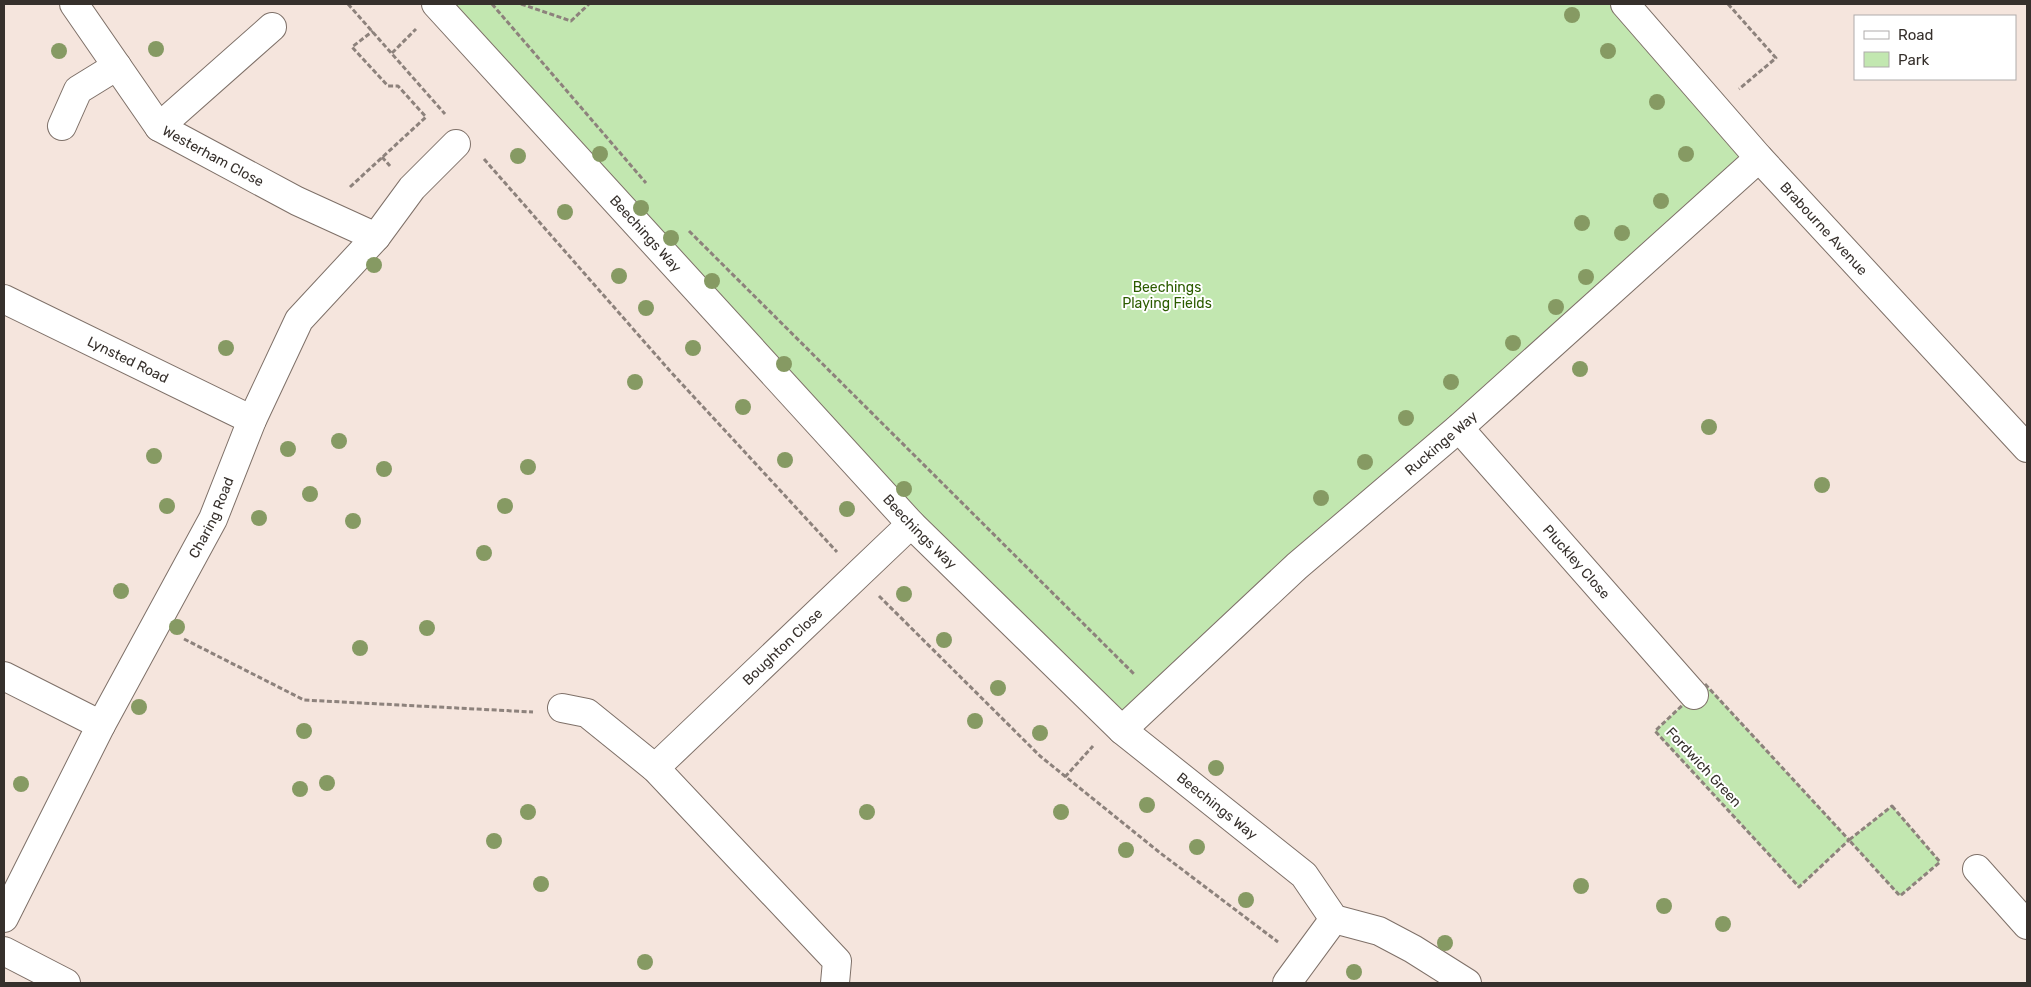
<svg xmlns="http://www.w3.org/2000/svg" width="2031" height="987" viewBox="0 0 2031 987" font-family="Rubik,sans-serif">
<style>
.green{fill:#c2e7b0}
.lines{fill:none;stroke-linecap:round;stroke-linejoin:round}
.minor-casing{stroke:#7e7068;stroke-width:30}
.path{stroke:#8d827c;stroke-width:3;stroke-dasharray:5 2.5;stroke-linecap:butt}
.minor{stroke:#fff;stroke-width:28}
.tree{fill:#869a63}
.labels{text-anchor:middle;stroke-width:4;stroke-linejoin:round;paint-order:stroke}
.street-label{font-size:14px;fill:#36302c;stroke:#fff}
.park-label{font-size:14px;fill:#2c5c00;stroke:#fff}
</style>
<rect width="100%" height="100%" fill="#f5e5dd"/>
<g class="green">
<path d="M 436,4 L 1625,4 L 1759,158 L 1122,730 Z"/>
<path d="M 1705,684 L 1849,840 L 1892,806 L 1940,862 L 1900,896 L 1849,840 L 1799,887 L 1655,731 Z"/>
</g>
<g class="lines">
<g class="minor-casing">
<g id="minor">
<path id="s1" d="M 74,4 L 159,127 L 297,201 L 376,237"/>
<path id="s2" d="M 436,4 L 911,524 L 1122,730 L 1304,875 L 1334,919 L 1379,931 L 1413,949 L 1467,983"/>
<path id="s3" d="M 1625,4 L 1759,158 L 2027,448"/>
<path d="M 62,126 L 78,90 L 117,66"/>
<path d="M 159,127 L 272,27"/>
<path id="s4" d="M 4,299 L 252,420"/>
<path id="s5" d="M 1459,428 L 1694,695"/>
<path d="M 4,676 L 101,725"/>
<path d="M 562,708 L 587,713 L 655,768 L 837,961 L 835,983"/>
<path id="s6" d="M 1122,730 L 1297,566 L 1459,428 L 1759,158"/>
<path id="s7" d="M 655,768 L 911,524"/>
<path d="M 1977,869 L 2027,925"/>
<path id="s8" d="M 4,918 L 101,725 L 213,519 L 252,420 L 299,320 L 376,237 L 412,188 L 456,144"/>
<path d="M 4,951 L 66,983"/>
<path d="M 1287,983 L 1334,919"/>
</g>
</g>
<g class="path">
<path d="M 348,4 L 445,114"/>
<path d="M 492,4 L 646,183"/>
<path d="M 521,4 L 571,21 L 589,4"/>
<path d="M 1728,4 L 1776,58 L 1739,89"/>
<path d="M 392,53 L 416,29"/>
<path d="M 382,157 L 390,166"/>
<path d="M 484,159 L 670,371 L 837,552"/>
<path d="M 350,187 L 426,117 L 398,86 L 388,86 L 352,47 L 373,31"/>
<path d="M 689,231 L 1134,674"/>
<path d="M 879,596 L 1040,756 L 1159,852 L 1278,942"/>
<path d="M 184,639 L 304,700 L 533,712"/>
<path d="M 1705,684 L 1849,840 L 1799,887 L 1655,731 Z"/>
<path d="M 1065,777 L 1093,746"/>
<path d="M 1892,806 L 1940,862 L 1900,896 L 1849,840 Z"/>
</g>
<use href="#minor" class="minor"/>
</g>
<g class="tree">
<circle cx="1572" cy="15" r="8"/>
<circle cx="156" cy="49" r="8"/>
<circle cx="59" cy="51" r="8"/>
<circle cx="1608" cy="51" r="8"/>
<circle cx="1657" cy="102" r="8"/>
<circle cx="600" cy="154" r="8"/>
<circle cx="1686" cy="154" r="8"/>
<circle cx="518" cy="156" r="8"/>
<circle cx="1661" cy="201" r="8"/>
<circle cx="641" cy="208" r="8"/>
<circle cx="565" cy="212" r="8"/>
<circle cx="1582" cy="223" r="8"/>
<circle cx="1622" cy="233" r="8"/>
<circle cx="671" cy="238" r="8"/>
<circle cx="374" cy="265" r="8"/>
<circle cx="619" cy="276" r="8"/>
<circle cx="1586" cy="277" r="8"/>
<circle cx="712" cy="281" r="8"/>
<circle cx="1556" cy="307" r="8"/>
<circle cx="646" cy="308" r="8"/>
<circle cx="1513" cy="343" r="8"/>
<circle cx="226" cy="348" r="8"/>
<circle cx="693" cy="348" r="8"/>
<circle cx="784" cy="364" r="8"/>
<circle cx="1580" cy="369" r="8"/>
<circle cx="635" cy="382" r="8"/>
<circle cx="1451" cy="382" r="8"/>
<circle cx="743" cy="407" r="8"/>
<circle cx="1406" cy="418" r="8"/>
<circle cx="1709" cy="427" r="8"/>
<circle cx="339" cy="441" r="8"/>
<circle cx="288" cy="449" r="8"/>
<circle cx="154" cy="456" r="8"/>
<circle cx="785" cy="460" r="8"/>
<circle cx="1365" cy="462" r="8"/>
<circle cx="528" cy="467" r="8"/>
<circle cx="384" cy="469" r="8"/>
<circle cx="1822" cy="485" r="8"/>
<circle cx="904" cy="489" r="8"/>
<circle cx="310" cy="494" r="8"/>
<circle cx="1321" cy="498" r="8"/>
<circle cx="167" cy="506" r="8"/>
<circle cx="505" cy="506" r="8"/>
<circle cx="847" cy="509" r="8"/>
<circle cx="259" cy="518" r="8"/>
<circle cx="353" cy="521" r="8"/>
<circle cx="484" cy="553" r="8"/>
<circle cx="121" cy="591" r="8"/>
<circle cx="904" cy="594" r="8"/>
<circle cx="177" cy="627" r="8"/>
<circle cx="427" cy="628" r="8"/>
<circle cx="944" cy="640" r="8"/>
<circle cx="360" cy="648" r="8"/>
<circle cx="998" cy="688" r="8"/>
<circle cx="139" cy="707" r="8"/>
<circle cx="975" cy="721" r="8"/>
<circle cx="304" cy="731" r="8"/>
<circle cx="1040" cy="733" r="8"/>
<circle cx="1216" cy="768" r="8"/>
<circle cx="327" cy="783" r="8"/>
<circle cx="21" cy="784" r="8"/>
<circle cx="300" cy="789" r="8"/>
<circle cx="1147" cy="805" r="8"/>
<circle cx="528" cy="812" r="8"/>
<circle cx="867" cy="812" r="8"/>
<circle cx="1061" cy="812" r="8"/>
<circle cx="494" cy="841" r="8"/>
<circle cx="1197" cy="847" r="8"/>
<circle cx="1126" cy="850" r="8"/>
<circle cx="541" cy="884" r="8"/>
<circle cx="1581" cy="886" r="8"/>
<circle cx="1246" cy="900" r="8"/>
<circle cx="1664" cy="906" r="8"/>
<circle cx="1723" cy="924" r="8"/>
<circle cx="1445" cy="943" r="8"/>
<circle cx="645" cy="962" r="8"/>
<circle cx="1354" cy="972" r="8"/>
</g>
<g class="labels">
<g class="street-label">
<text dy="5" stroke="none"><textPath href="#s1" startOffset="211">Westerham Close</textPath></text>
<text dy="5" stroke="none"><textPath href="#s3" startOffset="300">Brabourne Avenue</textPath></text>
<text dy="5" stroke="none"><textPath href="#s2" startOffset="311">Beechings Way</textPath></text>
<text dy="5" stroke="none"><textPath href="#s4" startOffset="138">Lynsted Road</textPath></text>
<text dy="5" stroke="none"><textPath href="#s6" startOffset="429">Ruckinge Way</textPath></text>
<text dy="5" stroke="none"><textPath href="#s8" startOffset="451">Charing Road</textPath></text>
<text dy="5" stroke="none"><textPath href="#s2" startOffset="716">Beechings Way</textPath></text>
<text dy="5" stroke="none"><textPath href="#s5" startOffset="178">Pluckley Close</textPath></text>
<text dy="5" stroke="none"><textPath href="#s7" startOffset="176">Boughton Close</textPath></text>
<text transform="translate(1704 767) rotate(47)" y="5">Fordwich Green</text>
<text dy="5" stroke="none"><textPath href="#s2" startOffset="1121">Beechings Way</textPath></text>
</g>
<g class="park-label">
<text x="1167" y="292">Beechings<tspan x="1167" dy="16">Playing Fields</tspan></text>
</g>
</g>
<rect width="2031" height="987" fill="none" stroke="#36302c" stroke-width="10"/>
<rect x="1854" y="15" width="162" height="65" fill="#ffffff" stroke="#afacab"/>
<rect x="1864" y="31" width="25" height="8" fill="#ffffff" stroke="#afacab"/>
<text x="1898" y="40" font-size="15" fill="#36302c">Road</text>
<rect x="1864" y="52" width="25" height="15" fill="#c2e7b0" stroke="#afacab"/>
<text x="1898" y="65" font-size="15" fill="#36302c">Park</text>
</svg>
